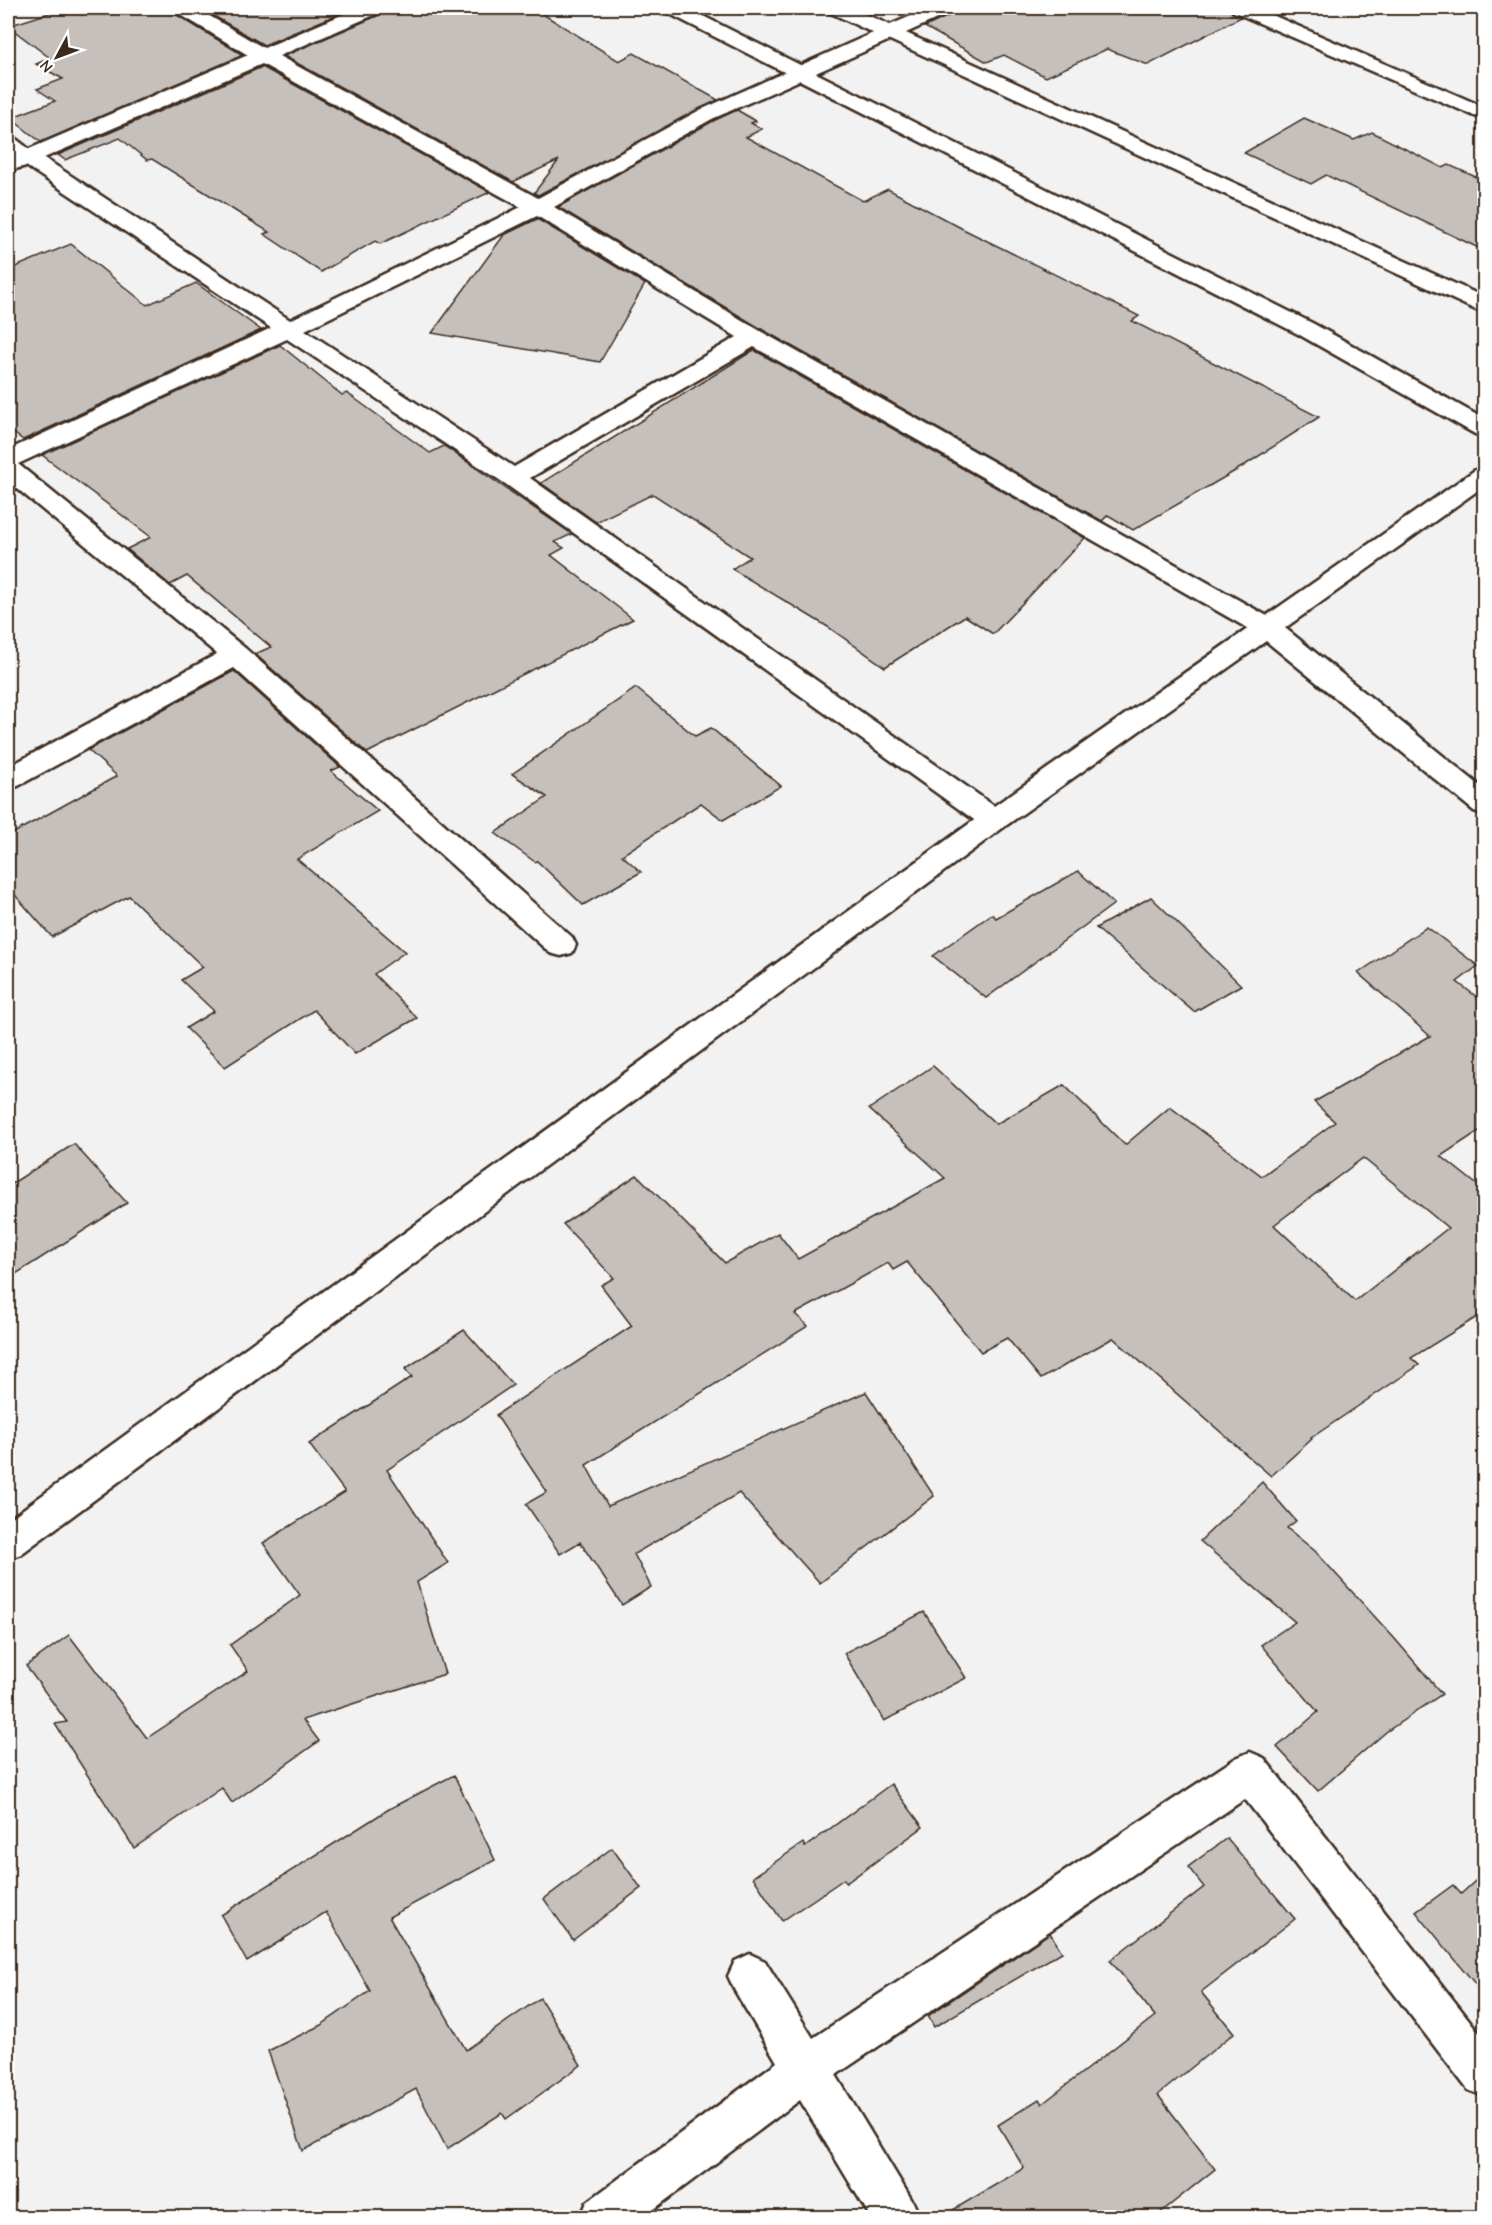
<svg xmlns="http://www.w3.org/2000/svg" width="1492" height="2225" viewBox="0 0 1492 2225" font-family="'Comic Neue',sans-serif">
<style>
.building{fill:#c6c0bd;stroke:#3b2a1e;stroke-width:1.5;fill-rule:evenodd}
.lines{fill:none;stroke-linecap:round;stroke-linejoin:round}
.street-casing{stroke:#3b2a1e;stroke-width:5}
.secondary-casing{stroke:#3b2a1e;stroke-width:5}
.street{fill:#fff;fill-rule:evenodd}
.secondary{fill:#fff;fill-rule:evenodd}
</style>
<rect width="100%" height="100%" fill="#f3f2f2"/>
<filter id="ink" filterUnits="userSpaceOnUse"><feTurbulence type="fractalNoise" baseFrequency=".0167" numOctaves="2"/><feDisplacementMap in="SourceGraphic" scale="12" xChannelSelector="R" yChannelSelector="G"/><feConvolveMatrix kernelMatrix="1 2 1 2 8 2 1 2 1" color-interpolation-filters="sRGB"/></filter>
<g filter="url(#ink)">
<g class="building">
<path d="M 65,8 L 171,8 L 175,14 L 243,55 L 41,142 L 10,118 L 55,101 L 37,89 L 63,79 L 36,64 L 50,58 L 8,26 Z"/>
<path d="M 200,8 L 353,8 L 264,45 Z"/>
<path d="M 386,8 L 533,8 L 619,61 L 634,53 L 718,100 L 538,195 L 534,193 L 559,160 L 513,182 L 284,56 L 382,14 Z"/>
<path d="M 957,8 L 1229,8 L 1232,13 L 1241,17 L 1148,65 L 1107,49 L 1046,77 L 1004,55 L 987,62 L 925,27 L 953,14 Z"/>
<path d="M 262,67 L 490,192 L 380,244 L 375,241 L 321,272 L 264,234 L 269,232 L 152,159 L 147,160 L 120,138 L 65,160 L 58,155 Z"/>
<path d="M 737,110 L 756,121 L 751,123 L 762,129 L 746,137 L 863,201 L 888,189 L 963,229 L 1139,316 L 1132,321 L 1319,417 L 1242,467 L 1133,530 L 1108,515 L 1102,521 L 763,330 L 558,207 L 713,121 Z"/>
<path d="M 1304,118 L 1354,140 L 1372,132 L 1443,168 L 1449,165 L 1485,181 L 1485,251 L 1326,175 L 1311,184 L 1244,153 Z"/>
<path d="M 537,219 L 645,284 L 600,362 L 432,333 L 504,235 Z"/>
<path d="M 71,244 L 147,305 L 196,283 L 261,330 L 23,440 L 8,429 L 8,270 Z"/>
<path d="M 280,345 L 342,395 L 347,393 L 430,453 L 444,446 L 572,534 L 555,542 L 564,548 L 551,555 L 633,619 L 367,753 L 255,654 L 271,647 L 187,576 L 170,585 L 127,549 L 151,537 L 42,455 Z"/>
<path d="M 754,350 L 1085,538 L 993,634 L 965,616 L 885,667 L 828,627 L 732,569 L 750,557 L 653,494 L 596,522 L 541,483 Z"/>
<path d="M 234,671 L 340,767 L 331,771 L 378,811 L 297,859 L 405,952 L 374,974 L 417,1018 L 355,1054 L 314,1010 L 225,1067 L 186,1028 L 214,1011 L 181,980 L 203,967 L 129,896 L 52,937 L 8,887 L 8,836 L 117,776 L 88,750 Z"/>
<path d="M 636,688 L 695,736 L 711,728 L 781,786 L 723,820 L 701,803 L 622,855 L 641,872 L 583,905 L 537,861 L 535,862 L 495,833 L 547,797 L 512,774 Z"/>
<path d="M 1078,871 L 1114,904 L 986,998 L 933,956 L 992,914 L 996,918 Z"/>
<path d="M 1151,897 L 1241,985 L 1194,1012 L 1096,928 Z"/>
<path d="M 1427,927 L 1478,966 L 1457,982 L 1485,1003 L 1485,1127 L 1441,1156 L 1485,1191 L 1485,1312 L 1411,1358 L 1419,1365 L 1311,1438 L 1312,1439 L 1271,1476 L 1113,1338 L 1041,1379 L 1007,1338 L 981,1352 L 907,1262 L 893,1270 L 888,1263 L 795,1314 L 808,1326 L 586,1465 L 608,1506 L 866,1392 L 934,1496 L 820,1583 L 739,1493 L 634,1554 L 651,1587 L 622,1605 L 580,1542 L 560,1554 L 526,1504 L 547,1492 L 496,1415 L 632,1326 L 601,1285 L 614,1278 L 563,1224 L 637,1175 L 725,1263 L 778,1233 L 798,1259 L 945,1178 L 869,1109 L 933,1066 L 996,1124 L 1064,1085 L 1125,1145 L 1170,1107 L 1262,1176 L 1335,1122 L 1314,1102 L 1430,1036 L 1358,973 ZM 1363,1158 L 1448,1228 L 1355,1301 L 1274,1225 Z"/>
<path d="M 74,1144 L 127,1203 L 8,1279 L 8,1186 Z"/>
<path d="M 464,1330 L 513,1385 L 387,1470 L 448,1563 L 417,1582 L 445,1674 L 303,1720 L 319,1741 L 232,1803 L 222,1788 L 134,1848 L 55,1724 L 67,1722 L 26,1666 L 69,1635 L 147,1738 L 248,1671 L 230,1645 L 300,1595 L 263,1543 L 345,1492 L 309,1444 L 412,1377 L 405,1369 Z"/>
<path d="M 1262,1482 L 1296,1521 L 1287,1528 L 1315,1551 L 1395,1639 L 1442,1694 L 1386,1732 L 1318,1791 L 1277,1747 L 1318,1712 L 1261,1645 L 1295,1622 L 1200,1541 Z"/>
<path d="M 924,1612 L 966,1678 L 884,1721 L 844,1653 Z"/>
<path d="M 454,1775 L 495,1860 L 389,1917 L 466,2050 L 540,1998 L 581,2065 L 506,2119 L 502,2113 L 447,2149 L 416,2089 L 303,2151 L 268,2051 L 321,2025 L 370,1991 L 326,1912 L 247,1962 L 221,1915 L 389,1809 Z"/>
<path d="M 891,1784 L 923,1827 L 846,1883 L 844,1879 L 782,1921 L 753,1877 L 803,1843 L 805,1847 Z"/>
<path d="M 1227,1838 L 1295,1919 L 1201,1992 L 1234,2033 L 1158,2095 L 1215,2169 L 1155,2217 L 941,2217 L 1024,2168 L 998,2125 L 1039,2099 L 1042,2104 L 1155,2016 L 1110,1960 L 1204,1887 L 1188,1867 Z"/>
<path d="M 612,1848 L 641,1888 L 573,1940 L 544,1899 Z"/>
<path d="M 1485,1872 L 1485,1996 L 1416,1912 L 1453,1885 L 1461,1894 Z"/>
<path d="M 1050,1933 L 1062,1952 L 934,2027 L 928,2016 Z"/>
</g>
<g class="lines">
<g class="street-casing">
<g id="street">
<path d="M 173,8 L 196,8 L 264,48 L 358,8 L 384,8 L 381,12 L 279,56 L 538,198 L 698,111 L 873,33 L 829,12 L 826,8 L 851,8 L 890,25 L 930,8 L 955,8 L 952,12 L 906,33 L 1484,297 L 1484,312 L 1476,310 L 890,40 L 712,119 L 554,207 L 762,332 L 1276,621 L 1280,627 L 1276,633 L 1266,636 L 1256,633 L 754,347 L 530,478 L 1004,813 L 1009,820 L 1004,827 L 994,830 L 984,827 L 504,483 L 287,339 L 18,464 L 246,649 L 572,937 L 576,945 L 572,953 L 561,956 L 550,953 L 234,668 L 18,786 L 8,789 L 8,767 L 217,654 L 8,481 L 8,450 L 271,328 L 26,166 L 12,170 L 8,169 L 8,158 L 12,156 L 8,153 L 8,138 L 16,139 L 29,149 L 248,55 L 176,12 ZM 262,64 L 521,207 L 290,320 L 44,158 ZM 537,216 L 737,337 L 514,467 L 305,330 Z"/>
<path d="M 1231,8 L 1256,8 L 1484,107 L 1484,120 L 1234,12 Z"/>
<path d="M 1250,1752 L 1264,1758 L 1484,2039 L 1484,2096 L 1468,2090 L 1245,1799 L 836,2075 L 913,2202 L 920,2218 L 871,2218 L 800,2100 L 642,2218 L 580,2218 L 587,2202 L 777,2062 L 735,1991 L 728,1976 L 735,1961 L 750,1954 L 765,1961 L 813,2038 L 1236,1758 Z"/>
</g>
</g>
<g class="secondary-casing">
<g id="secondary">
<path d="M 663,8 L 687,8 L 1314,324 L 1484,419 L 1484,436 L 1475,434 L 1298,334 L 666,12 Z"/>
<path d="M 1484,467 L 1484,486 L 1285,628 L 1484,789 L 1484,814 L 1474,811 L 1266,641 L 1004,827 L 21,1554 L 8,1559 L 8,1520 L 984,813 L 1475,470 Z"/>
</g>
</g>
<use href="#street" class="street"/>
<use href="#secondary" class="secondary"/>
</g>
</g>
<rect width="1492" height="2225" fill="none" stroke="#fff" stroke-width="30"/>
<rect x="15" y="15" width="1462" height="2195" fill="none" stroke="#3b2a1e" stroke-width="2" filter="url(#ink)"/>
<g transform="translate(57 57) rotate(229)" stroke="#ffffff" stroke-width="4.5" paint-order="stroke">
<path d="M0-4.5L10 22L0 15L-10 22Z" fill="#3b2a1e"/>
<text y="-9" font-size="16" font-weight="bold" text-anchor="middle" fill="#3b2a1e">N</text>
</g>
</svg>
